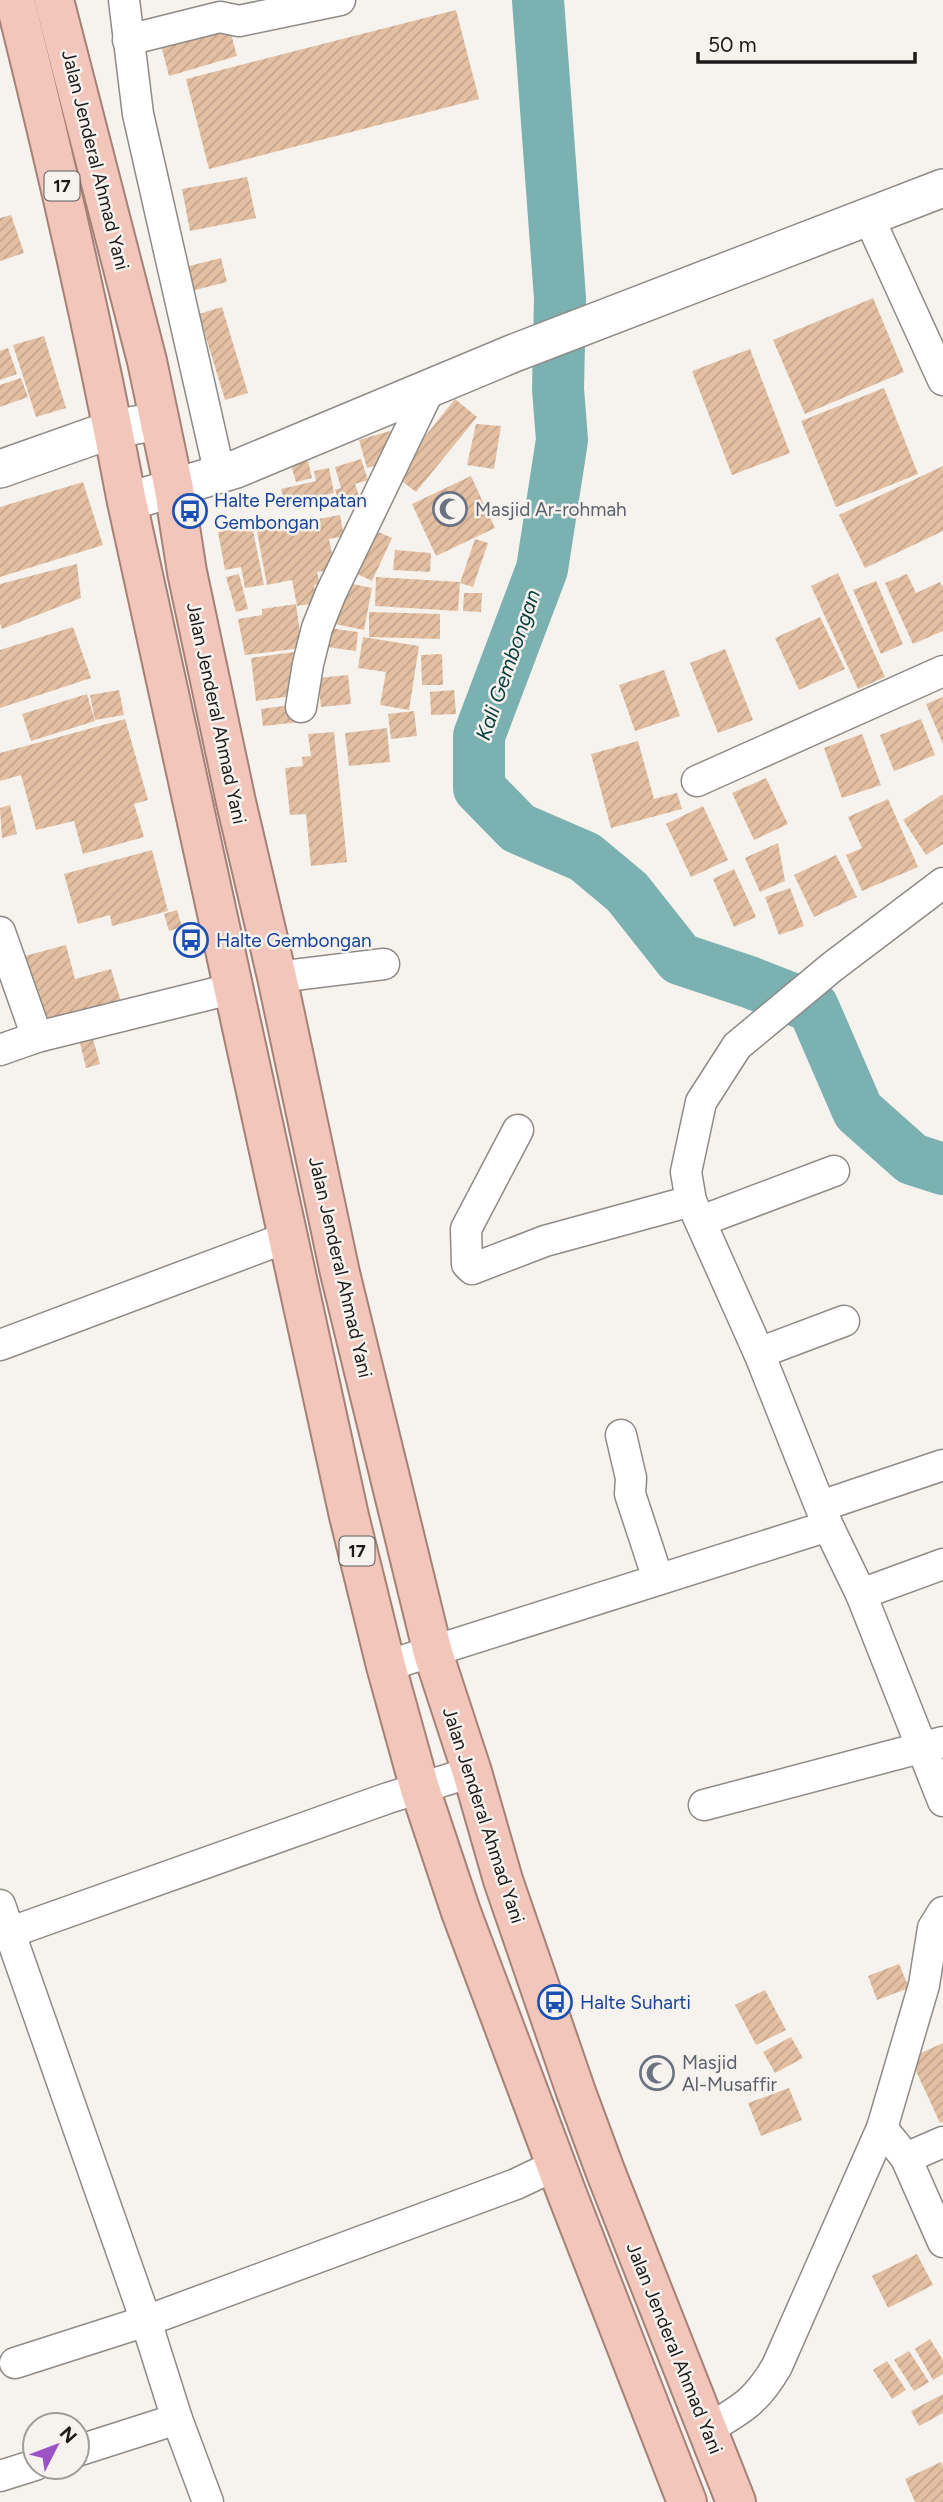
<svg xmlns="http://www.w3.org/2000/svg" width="943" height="2502" viewBox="0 0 943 2502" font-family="Figtree,sans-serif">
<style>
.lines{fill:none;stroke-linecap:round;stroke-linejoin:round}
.river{stroke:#7bb1b1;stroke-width:52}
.building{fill:url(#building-hatch)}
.minor-casing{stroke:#8f8b88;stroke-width:33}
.tertiary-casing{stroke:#8f8b88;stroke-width:40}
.trunk-casing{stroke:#a58176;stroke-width:42}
.minor{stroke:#fff;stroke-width:30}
.tertiary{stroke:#fff;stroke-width:37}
.trunk{stroke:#f2c6ba;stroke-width:38}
.labels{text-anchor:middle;stroke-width:5;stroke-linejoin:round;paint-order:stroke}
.shield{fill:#f6f2ee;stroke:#5d5c5a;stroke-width:2}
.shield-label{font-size:18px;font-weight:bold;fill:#1c1b1a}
.street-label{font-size:19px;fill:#1c1b1a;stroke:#f6f2ee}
.transit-label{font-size:19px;fill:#164399;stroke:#f6f2ee;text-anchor:start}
.worship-label{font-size:19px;fill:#5b616d;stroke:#f6f2ee;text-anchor:start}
.water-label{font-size:21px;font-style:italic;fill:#083d3d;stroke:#f6f2ee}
</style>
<defs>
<pattern id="building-hatch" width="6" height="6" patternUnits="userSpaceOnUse" patternTransform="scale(1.75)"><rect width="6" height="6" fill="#e4c0a3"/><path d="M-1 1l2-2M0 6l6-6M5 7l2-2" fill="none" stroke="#c3a48c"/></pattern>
</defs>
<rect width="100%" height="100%" fill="#f6f2ee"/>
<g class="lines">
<path class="river" d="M 538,0 L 560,298 L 558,389 L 562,440 L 542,569 L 479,736 L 479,788 L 518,828 L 585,857 L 627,892 L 680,959 L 749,982 L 813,1007 L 858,1111 L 912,1159 L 943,1169"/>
</g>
<g class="building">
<path d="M 456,10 L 479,99 L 209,169 L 186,79 Z"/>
<path d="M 228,23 L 237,56 L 169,76 L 160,42 Z"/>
<path d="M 247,177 L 256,218 L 190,231 L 182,189 Z"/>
<path d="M 11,215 L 24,253 L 0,261 L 0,218 Z"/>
<path d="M 221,258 L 227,282 L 187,292 L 181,268 Z"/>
<path d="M 873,298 L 904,372 L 805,414 L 773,340 Z"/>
<path d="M 222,307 L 248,393 L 225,400 L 199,314 Z"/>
<path d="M 44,336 L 66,408 L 36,417 L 13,345 Z"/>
<path d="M 8,348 L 17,374 L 0,380 L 0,351 Z"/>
<path d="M 750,349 L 790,453 L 732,475 L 692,371 Z"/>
<path d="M 21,378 L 28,397 L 0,407 L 0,385 Z"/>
<path d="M 884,388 L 918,474 L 836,507 L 801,421 Z"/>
<path d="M 455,399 L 477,417 L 416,492 L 394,475 Z"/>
<path d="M 476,424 L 501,426 L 494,469 L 467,465 Z"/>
<path d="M 390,431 L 394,445 L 389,462 L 367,468 L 359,440 Z"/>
<path d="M 361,459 L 368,480 L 355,484 L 361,501 L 341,507 L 335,490 L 341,488 L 335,467 Z"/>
<path d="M 308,461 L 312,478 L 296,482 L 291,465 Z"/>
<path d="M 943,466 L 943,531 L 865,568 L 839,515 Z"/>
<path d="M 329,468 L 334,493 L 285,504 L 281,489 L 316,481 L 314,471 Z"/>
<path d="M 471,476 L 495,528 L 436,556 L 412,504 Z"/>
<path d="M 83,482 L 103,545 L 0,577 L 0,507 Z"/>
<path d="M 340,515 L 344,536 L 329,539 L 335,569 L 317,572 L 320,584 L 314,585 L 317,603 L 297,606 L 292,580 L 267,585 L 256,526 L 295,520 L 296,523 Z"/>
<path d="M 252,526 L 264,585 L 245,588 L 241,567 L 225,570 L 218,532 Z"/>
<path d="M 365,526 L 392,538 L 372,581 L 345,568 Z"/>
<path d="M 475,539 L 488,543 L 473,587 L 460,583 Z"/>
<path d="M 395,550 L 431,553 L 430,572 L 393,570 Z"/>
<path d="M 77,564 L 81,598 L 2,629 L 0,623 L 0,584 Z"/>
<path d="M 838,573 L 885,677 L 858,689 L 811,586 Z"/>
<path d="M 239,574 L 248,609 L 236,612 L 226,577 Z"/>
<path d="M 907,574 L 916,593 L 940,582 L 943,587 L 943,631 L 913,644 L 885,583 Z"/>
<path d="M 376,577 L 460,582 L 458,611 L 375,606 Z"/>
<path d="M 338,581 L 372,588 L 364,630 L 330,623 Z"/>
<path d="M 876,581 L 903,644 L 881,654 L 853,590 Z"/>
<path d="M 464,593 L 482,593 L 481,612 L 463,611 Z"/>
<path d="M 296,604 L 302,648 L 245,655 L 238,619 L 262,615 L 262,609 Z"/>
<path d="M 369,612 L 440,614 L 440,639 L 369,637 Z"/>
<path d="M 820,617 L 845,669 L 799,690 L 775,638 Z"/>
<path d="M 73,627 L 91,678 L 0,708 L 0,650 Z"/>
<path d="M 329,628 L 358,632 L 356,651 L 327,647 Z"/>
<path d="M 363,637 L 419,646 L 409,710 L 380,705 L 386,672 L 358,668 Z"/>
<path d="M 725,649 L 753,720 L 718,733 L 690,663 Z"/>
<path d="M 294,652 L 300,695 L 256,701 L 251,658 Z"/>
<path d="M 442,654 L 443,685 L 422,685 L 421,655 Z"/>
<path d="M 664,670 L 680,716 L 635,731 L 619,685 Z"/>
<path d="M 348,675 L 351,704 L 321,707 L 318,678 Z"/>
<path d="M 119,690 L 124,715 L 95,720 L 90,695 Z"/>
<path d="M 454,690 L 456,714 L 431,715 L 430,692 Z"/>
<path d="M 87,694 L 95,721 L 31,741 L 22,714 Z"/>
<path d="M 943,697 L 943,744 L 926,704 Z"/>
<path d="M 298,704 L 300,722 L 263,726 L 261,709 Z"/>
<path d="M 414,711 L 417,736 L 391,739 L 388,714 Z"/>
<path d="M 125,719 L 148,800 L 134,804 L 144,837 L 83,854 L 74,821 L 36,830 L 21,775 L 0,781 L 0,753 Z"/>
<path d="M 921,719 L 935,755 L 894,771 L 880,735 Z"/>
<path d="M 387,728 L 390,762 L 349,766 L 345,733 Z"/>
<path d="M 334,732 L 347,862 L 311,866 L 306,814 L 290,815 L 285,768 L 303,766 L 302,757 L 311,756 L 308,734 Z"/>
<path d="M 862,734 L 881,785 L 842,798 L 824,748 Z"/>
<path d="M 638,741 L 654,799 L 677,793 L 682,809 L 611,828 L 591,754 Z"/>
<path d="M 766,778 L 788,824 L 754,840 L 732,793 Z"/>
<path d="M 943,794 L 943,844 L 926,855 L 903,820 Z"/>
<path d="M 888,799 L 918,867 L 862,891 L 846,855 L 862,848 L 848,817 Z"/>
<path d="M 10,805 L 17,834 L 2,838 L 0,808 Z"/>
<path d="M 703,806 L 728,860 L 691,877 L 666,824 Z"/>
<path d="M 778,843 L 785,881 L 760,892 L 745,858 Z"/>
<path d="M 152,850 L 168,911 L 112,926 L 110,915 L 78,924 L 64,874 Z"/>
<path d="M 836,855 L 857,897 L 814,917 L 794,875 Z"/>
<path d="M 734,869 L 756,917 L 734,927 L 713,879 Z"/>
<path d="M 790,888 L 804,926 L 779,935 L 765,897 Z"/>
<path d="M 177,910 L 182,927 L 169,931 L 164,914 Z"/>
<path d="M 66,945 L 75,979 L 111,969 L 122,1005 L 41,1030 L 21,957 Z"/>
<path d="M 93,1039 L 100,1064 L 86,1068 L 80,1043 Z"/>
<path d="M 899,1964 L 909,1988 L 877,2000 L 868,1976 Z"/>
<path d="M 765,1990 L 786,2030 L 756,2045 L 735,2005 Z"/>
<path d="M 791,2037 L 803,2058 L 775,2073 L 763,2052 Z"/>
<path d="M 943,2043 L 943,2122 L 940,2123 L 910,2058 Z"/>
<path d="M 789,2088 L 802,2120 L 761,2136 L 748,2103 Z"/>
<path d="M 917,2254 L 933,2285 L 888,2308 L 872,2276 Z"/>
<path d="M 930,2339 L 943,2360 L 943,2374 L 933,2380 L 915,2349 Z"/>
<path d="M 909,2351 L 929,2382 L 914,2391 L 894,2360 Z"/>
<path d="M 887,2361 L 906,2390 L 892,2399 L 873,2370 Z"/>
<path d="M 943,2394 L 943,2413 L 919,2426 L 911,2411 Z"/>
<path d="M 941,2462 L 943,2467 L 943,2502 L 915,2502 L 905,2479 Z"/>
</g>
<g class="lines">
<g class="minor-casing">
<g id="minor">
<path d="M 124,0 L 138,114 L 220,475"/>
<path d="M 128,40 L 220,17 L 239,21 L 340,0"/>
<path d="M 869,218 L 943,380"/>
<path d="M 301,707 L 308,664 L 317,628 L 331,593 L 429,390"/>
<path d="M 697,781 L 943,671"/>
<path d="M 943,883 L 832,967 L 737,1046 L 701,1102 L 686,1172 L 691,1201 L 759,1353 L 828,1526 L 861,1594 L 943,1801"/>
<path d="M 0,932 L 37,1037 L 235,988"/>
<path d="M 277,977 L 384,964"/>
<path d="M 0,1050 L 37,1037"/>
<path d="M 518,1130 L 466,1229 L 467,1264 L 472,1269 L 545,1241 L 691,1201"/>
<path d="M 701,1221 L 834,1171"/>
<path d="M 0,1345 L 288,1237"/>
<path d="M 759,1353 L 844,1321"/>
<path d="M 621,1435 L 631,1478 L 630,1494 L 658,1579"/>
<path d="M 821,1506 L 943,1465"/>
<path d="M 861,1594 L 943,1564"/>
<path d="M 386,1666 L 828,1526"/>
<path d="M 704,1805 L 943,1742"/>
<path d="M 0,1905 L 146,2321 L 177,2419 L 208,2502"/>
<path d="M 0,1936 L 388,1798 L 472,1772"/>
<path d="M 882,2128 L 906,2158 L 943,2242"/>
<path d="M 906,2158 L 943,2142"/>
<path d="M 15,2363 L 146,2321 L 516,2184 L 556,2165"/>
<path d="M 708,2429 C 742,2409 757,2401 777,2366 L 882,2128 L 924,1985 L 933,1928 L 943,1912"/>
<path d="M 77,2451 L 177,2419"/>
<path d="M 0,2476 L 35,2465"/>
</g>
</g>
<g class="tertiary-casing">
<g id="tertiary">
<path d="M 0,469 L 113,429 L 159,421"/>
<path d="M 127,502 L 236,469 L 514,353 L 943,188"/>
</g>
</g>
<g class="trunk-casing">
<g id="trunk">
<path d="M 15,0 C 57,167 95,333 127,502 L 349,1516 L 386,1666 L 420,1789 L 461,1912 L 567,2194 L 687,2502"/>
<path d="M 54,0 L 147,361 L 174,489 L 187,572 L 236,802 L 277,977 L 340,1273 L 433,1653 L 472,1772 L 503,1880 L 576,2092 L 606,2173 L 736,2502"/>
</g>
</g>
<use href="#minor" class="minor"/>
<use href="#tertiary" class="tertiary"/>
<use href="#trunk" class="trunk"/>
</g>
<defs>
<g id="mosque-ring" transform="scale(1.75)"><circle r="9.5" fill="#f6f2ee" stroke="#6b7280" stroke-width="1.5"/><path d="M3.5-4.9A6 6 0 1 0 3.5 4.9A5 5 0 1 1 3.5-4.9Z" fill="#6b7280"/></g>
<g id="bus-ring" transform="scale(1.75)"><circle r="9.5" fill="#f6f2ee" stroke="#1a4fb4" stroke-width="1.5"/><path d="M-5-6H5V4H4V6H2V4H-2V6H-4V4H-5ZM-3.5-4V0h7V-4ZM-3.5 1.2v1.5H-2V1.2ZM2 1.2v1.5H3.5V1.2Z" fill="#1a4fb4"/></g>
</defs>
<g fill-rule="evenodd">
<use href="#mosque-ring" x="450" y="509"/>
<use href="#bus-ring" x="190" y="511"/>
<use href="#bus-ring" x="191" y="940"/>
<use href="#bus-ring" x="555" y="2002"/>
<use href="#mosque-ring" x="657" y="2073"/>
</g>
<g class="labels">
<g class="shield">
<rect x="44.5" y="171.5" width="35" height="29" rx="5"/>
<rect x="339.5" y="1536.5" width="35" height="29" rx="5"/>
</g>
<g class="shield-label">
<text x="62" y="192">17</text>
<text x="357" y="1557">17</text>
</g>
<g class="street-label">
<text transform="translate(96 160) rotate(76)" y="7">Jalan Jenderal Ahmad Yani</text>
<text transform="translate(217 713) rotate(78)" y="7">Jalan Jenderal Ahmad Yani</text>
<text transform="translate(341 1267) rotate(77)" y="7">Jalan Jenderal Ahmad Yani</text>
<text transform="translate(484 1815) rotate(72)" y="7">Jalan Jenderal Ahmad Yani</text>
<text transform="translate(675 2348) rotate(68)" y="7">Jalan Jenderal Ahmad Yani</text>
</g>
<g class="transit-label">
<text x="214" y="507">Halte Perempatan<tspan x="214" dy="22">Gembongan</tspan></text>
<text x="216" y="947">Halte Gembongan</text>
<text x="580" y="2009">Halte Suharti</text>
</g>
<g class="worship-label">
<text x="475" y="516">Masjid Ar-rohmah</text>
<text x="682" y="2069">Masjid<tspan x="682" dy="22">Al-Musaffir</tspan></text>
</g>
<g class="water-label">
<text transform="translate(508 665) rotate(-71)" y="7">Kali Gembongan</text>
</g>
</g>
<g transform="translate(56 2446) rotate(48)"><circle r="33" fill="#f6f2ee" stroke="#9f9c99" stroke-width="2"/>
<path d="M0-5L12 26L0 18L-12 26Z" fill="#9c53c6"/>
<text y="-10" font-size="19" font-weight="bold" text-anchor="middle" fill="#1c1b1a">N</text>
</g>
<path d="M698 52v10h217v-10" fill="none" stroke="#1c1b1a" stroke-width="3.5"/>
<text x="708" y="52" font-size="21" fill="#1c1b1a" stroke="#f6f2ee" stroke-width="5" paint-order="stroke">50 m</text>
</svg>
